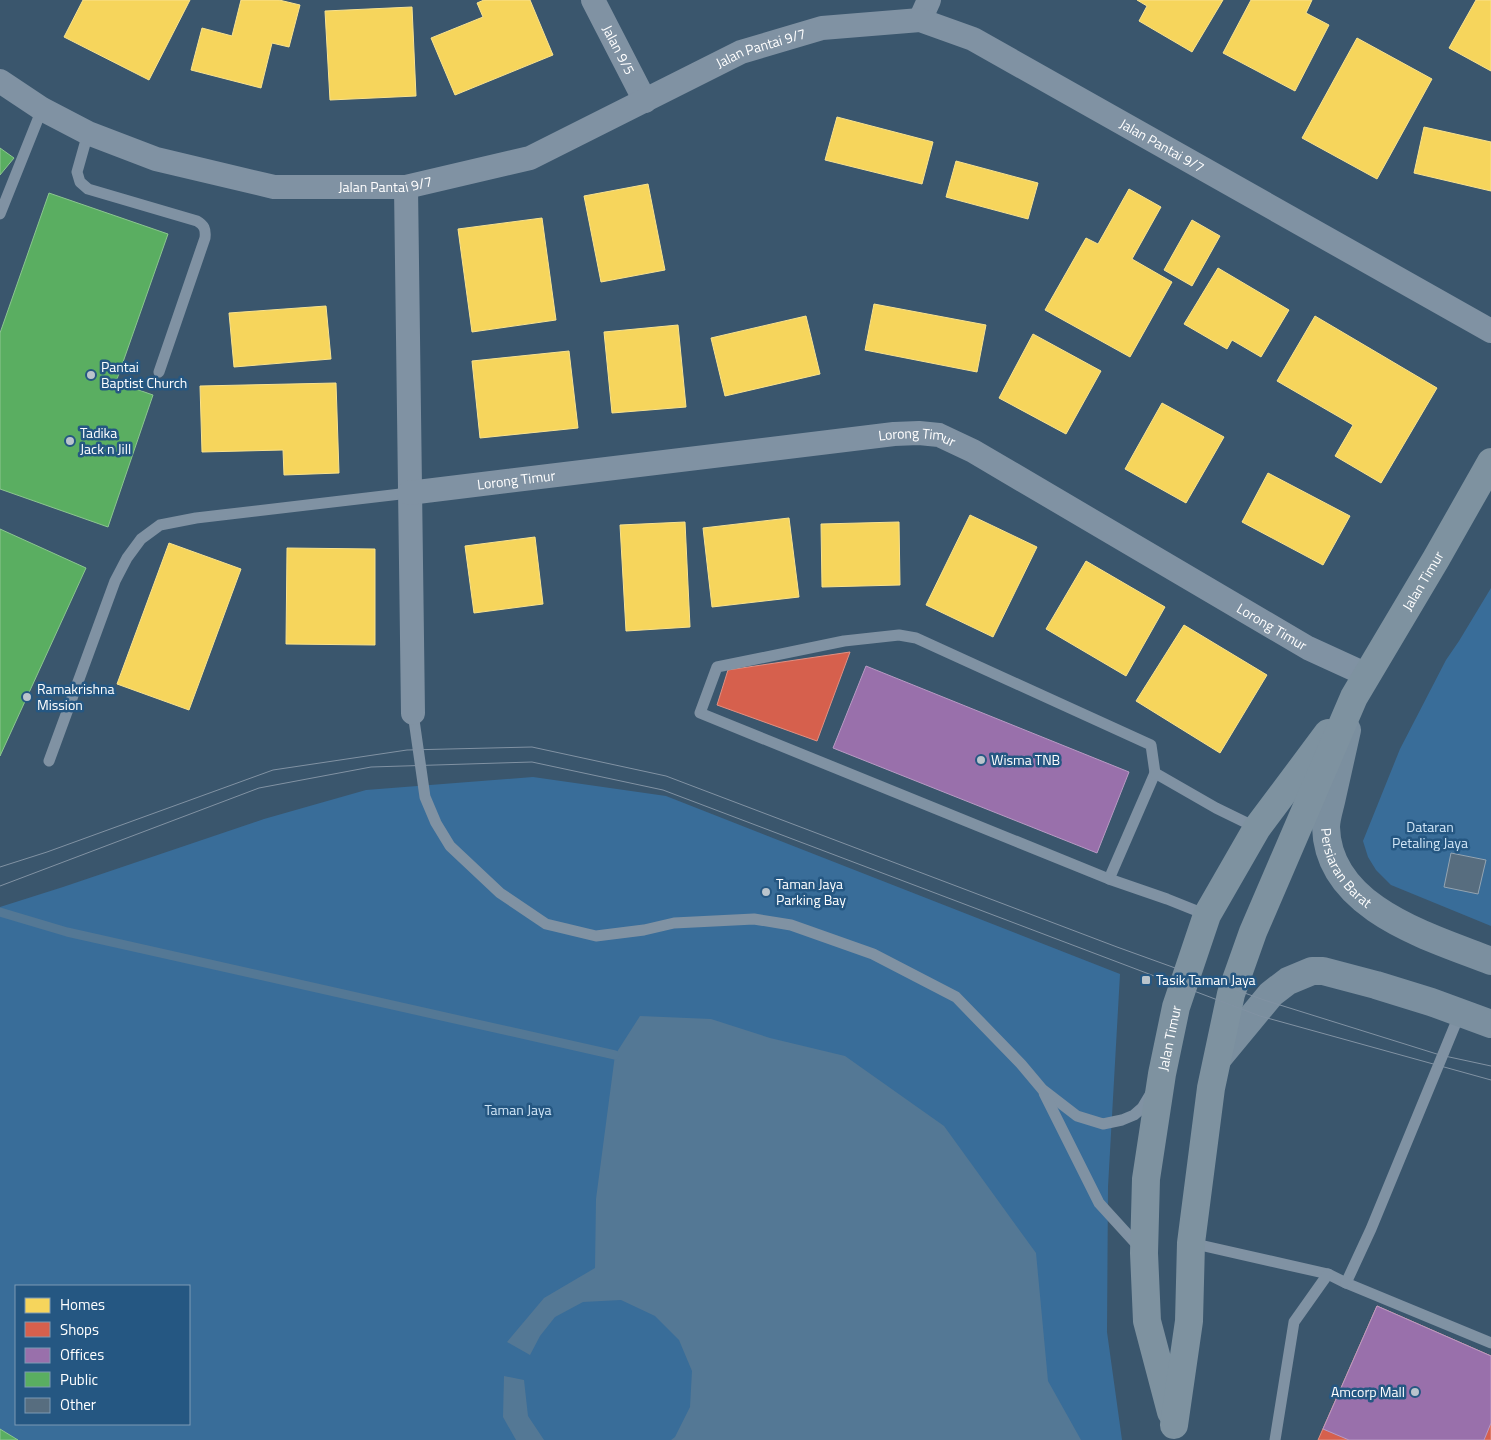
<svg xmlns="http://www.w3.org/2000/svg" width="1491" height="1440" viewBox="0 0 1491 1440" font-family="'Titillium Web',sans-serif">
<style>
.green{fill:#396d99;fill-rule:evenodd}
.water{fill:#547895}
.homes{fill:#f6d55c;stroke:#f9e28d}
.shops{fill:#d6604d;stroke:#e29082}
.offices{fill:#9970ab;stroke:#b89bc4}
.public{fill:#5aae61;stroke:#8cc690}
.lines{fill:none;stroke-linecap:round;stroke-linejoin:round}
.stream{stroke:#547895;stroke-width:9}
.building{fill:#576d7f;stroke:#93a4b2}
.lane{stroke:#8092a3;stroke-width:11}
.street{stroke:#8092a3;stroke-width:24}
.secondary{stroke:#7b8f9f;stroke-width:28}
.primary{stroke:#7e92a0;stroke-width:28}
.tram{stroke:#8192a3;stroke-width:1}
.poi-dot{fill:#bac4cc;stroke:#255782;stroke-width:2}
.labels{text-anchor:middle;stroke-width:5;stroke-linejoin:round;paint-order:stroke}
.street-label{font-size:14px;fill:#fff;stroke:#255782}
.poi-label{font-size:14px;fill:#fff;stroke:#255782;text-anchor:start}
.park-label{font-size:14px;fill:#d0e5f6;stroke:#255782}
</style>
<rect width="100%" height="100%" fill="#3a566d"/>
<g class="green">
<path d="M 1491,588 L 1491,926 L 1391,885 L 1376,870 L 1368,857 L 1363,841 L 1400,749 L 1446,660 L 1459,641 Z"/>
<path d="M 533,777 L 666,796 L 1120,974 L 1108,1187 L 1107,1332 L 1122,1440 L 0,1440 L 0,907 L 63,887 L 264,819 L 366,790 ZM 16,1286 L 189,1286 L 189,1424 L 16,1424 Z"/>
</g>
<g class="water">
<path d="M 640,1016 L 711,1019 L 770,1038 L 845,1056 L 944,1126 L 1036,1253 L 1048,1381 L 1081,1440 L 671,1440 L 675,1437 L 690,1407 L 692,1371 L 679,1340 L 655,1316 L 621,1300 L 583,1302 L 555,1317 L 540,1336 L 530,1355 L 507,1342 L 544,1298 L 595,1268 L 596,1199 L 615,1055 Z"/>
<path d="M 504,1376 L 524,1380 L 528,1416 L 544,1440 L 516,1440 L 503,1417 Z"/>
</g>
<g class="homes">
<path d="M 83,0 L 190,0 L 149,80 L 64,37 Z"/>
<path d="M 241,0 L 279,0 L 300,5 L 289,47 L 272,43 L 261,88 L 191,70 L 202,28 L 232,36 Z"/>
<path d="M 484,0 L 530,0 L 553,55 L 455,95 L 431,38 L 483,17 L 477,3 Z"/>
<path d="M 1137,0 L 1223,0 L 1192,52 L 1139,21 L 1147,6 Z"/>
<path d="M 1251,0 L 1312,0 L 1306,13 L 1329,25 L 1295,91 L 1223,53 Z"/>
<path d="M 1476,0 L 1491,0 L 1491,71 L 1449,48 Z"/>
<path d="M 412,7 L 416,96 L 330,100 L 325,11 Z"/>
<path d="M 1357,38 L 1432,79 L 1377,179 L 1302,138 Z"/>
<path d="M 837,117 L 933,142 L 922,184 L 825,160 Z"/>
<path d="M 1424,127 L 1491,142 L 1491,191 L 1414,173 Z"/>
<path d="M 956,161 L 1038,183 L 1028,219 L 946,197 Z"/>
<path d="M 648,184 L 665,270 L 601,282 L 584,196 Z"/>
<path d="M 1129,189 L 1161,207 L 1132,259 L 1172,282 L 1130,357 L 1045,310 L 1086,238 L 1098,244 Z"/>
<path d="M 542,218 L 556,320 L 472,332 L 458,229 Z"/>
<path d="M 1192,220 L 1220,236 L 1192,286 L 1164,270 Z"/>
<path d="M 1218,268 L 1289,310 L 1261,357 L 1232,340 L 1227,349 L 1184,324 Z"/>
<path d="M 874,304 L 986,325 L 977,372 L 865,350 Z"/>
<path d="M 326,306 L 331,359 L 234,367 L 229,313 Z"/>
<path d="M 806,316 L 820,374 L 725,396 L 711,338 Z"/>
<path d="M 1315,316 L 1437,388 L 1381,483 L 1335,456 L 1353,425 L 1277,381 Z"/>
<path d="M 678,325 L 686,407 L 612,413 L 604,332 Z"/>
<path d="M 1033,334 L 1101,371 L 1066,434 L 999,398 Z"/>
<path d="M 569,351 L 578,428 L 480,438 L 472,361 Z"/>
<path d="M 336,383 L 339,473 L 284,475 L 283,450 L 202,452 L 200,386 Z"/>
<path d="M 1162,403 L 1224,437 L 1186,503 L 1125,469 Z"/>
<path d="M 1268,473 L 1350,516 L 1323,565 L 1242,522 Z"/>
<path d="M 970,515 L 1037,547 L 993,637 L 926,605 Z"/>
<path d="M 789,518 L 799,597 L 712,607 L 703,528 Z"/>
<path d="M 685,522 L 690,627 L 626,631 L 620,525 Z"/>
<path d="M 899,522 L 900,585 L 822,587 L 821,524 Z"/>
<path d="M 535,537 L 543,604 L 474,613 L 465,546 Z"/>
<path d="M 169,543 L 241,569 L 189,710 L 117,684 Z"/>
<path d="M 287,548 L 375,549 L 375,645 L 286,644 Z"/>
<path d="M 1086,561 L 1165,607 L 1126,676 L 1046,629 Z"/>
<path d="M 1184,625 L 1267,675 L 1220,753 L 1136,701 Z"/>
</g>
<g class="shops">
<path d="M 850,652 L 817,741 L 717,705 L 728,670 Z"/>
<path d="M 1377,1306 L 1491,1356 L 1491,1440 L 1318,1440 Z"/>
</g>
<g class="offices">
<path d="M 866,666 L 1129,772 L 1097,853 L 833,748 Z"/>
<path d="M 1377,1306 L 1491,1356 L 1491,1423 L 1484,1440 L 1349,1440 L 1323,1429 Z"/>
</g>
<g class="public">
<path d="M 0,148 L 14,158 L 0,175 Z"/>
<path d="M 49,193 L 168,234 L 116,382 L 153,395 L 108,527 L 0,489 L 0,333 Z"/>
<path d="M 0,529 L 86,568 L 0,756 Z"/>
<path d="M 0,1429 L 18,1440 L 0,1440 Z"/>
</g>
<g class="lines">
<path class="stream" d="M 0,912 L 67,932 L 615,1055"/>
</g>
<path class="building" d="M 1451,853 L 1486,860 L 1478,894 L 1444,887 Z"/>
<g class="lines">
<g class="lane">
<path d="M 88,133 L 77,172 L 80,182 L 88,189 L 197,221 C 204,225 206,229 205,238 L 159,372"/>
<path d="M 0,214 L 42,109"/>
<path d="M 413,713 L 425,797 L 436,823 L 450,846 L 500,893 L 546,924 L 596,936 L 644,930 L 674,923 L 754,919 L 791,925 L 873,954 L 956,997 L 1021,1064 L 1042,1089 L 1077,1116 L 1103,1124 L 1122,1120 L 1134,1115 L 1142,1108 L 1151,1093"/>
<path d="M 49,761 L 115,581 L 127,558 L 141,539 L 160,525 L 196,518 L 409,493"/>
<path d="M 1155,773 L 1109,879 L 1167,899 L 1207,915"/>
<path d="M 1109,879 L 700,713 L 717,667 L 844,641 L 899,635 L 916,638 L 1151,745 L 1155,773 L 1216,808 L 1257,828"/>
<path d="M 1044,1093 L 1099,1203 L 1140,1248"/>
<path d="M 1191,1243 L 1328,1274 L 1346,1283 L 1491,1343"/>
<path d="M 1346,1283 L 1371,1229 L 1460,1013"/>
<path d="M 1275,1440 L 1294,1322 L 1328,1274"/>
</g>
<g class="street">
<path id="s1" d="M 593,0 L 645,101"/>
<path d="M 920,20 L 929,0"/>
<path id="s2" d="M 0,81 L 42,109 L 88,133 L 156,159 L 274,187 L 406,187 L 530,158 L 741,52 L 822,28 L 920,20 L 973,39 L 1491,331"/>
<path d="M 406,187 L 413,713"/>
<path id="s3" d="M 409,493 L 894,434 L 919,433 L 939,435 L 973,451 L 1308,648 L 1367,675"/>
</g>
<g class="secondary">
<path id="s4" d="M 1347,730 C 1342,752 1337,775 1332,797 C 1330,807 1326,818 1326,827 C 1328,909 1430,937 1491,961"/>
<path d="M 1218,1058 L 1271,994 L 1288,981 L 1312,971 L 1323,971 L 1376,985 L 1431,1002 L 1491,1024"/>
</g>
<g class="primary">
<path id="s5" d="M 1171,1412 L 1147,1321 L 1144,1253 L 1146,1179 L 1162,1074 L 1176,1007 L 1207,915 L 1257,828 L 1328,733"/>
<path id="s6" d="M 1174,1425 L 1189,1321 L 1191,1243 L 1211,1088 L 1231,994 L 1253,932 L 1354,697 L 1436,559 L 1491,462"/>
</g>
<g class="tram">
<path d="M 0,867 L 47,852 L 273,770 L 407,750 L 532,747 L 666,776 L 1117,947 L 1264,1000 L 1440,1055 L 1491,1066"/>
<path d="M 0,886 L 259,788 L 371,767 L 532,762 L 663,790 L 1260,1016 L 1491,1080"/>
</g>
</g>
<g class="poi-dot">
<circle cx="91" cy="375" r="5"/>
<circle cx="70" cy="441" r="5"/>
<circle cx="27" cy="697" r="5"/>
<circle cx="981" cy="760" r="5"/>
<circle cx="766" cy="892" r="5"/>
<rect x="1141" y="975" width="10" height="10" rx="2.5"/>
<circle cx="1415" cy="1392" r="5"/>
</g>
<g class="labels">
<g class="street-label">
<text dy="5" stroke="none"><textPath href="#s2" startOffset="812">Jalan Pantai 9/7</textPath></text>
<text dy="5" stroke="none"><textPath href="#s1" startOffset="56">Jalan 9/5</textPath></text>
<text dy="5" stroke="none"><textPath href="#s2" startOffset="1248">Jalan Pantai 9/7</textPath></text>
<text dy="5" stroke="none"><textPath href="#s2" startOffset="408">Jalan Pantai 9/7</textPath></text>
<text dy="5" stroke="none"><textPath href="#s3" startOffset="512">Lorong Timur</textPath></text>
<text dy="5" stroke="none"><textPath href="#s3" startOffset="108">Lorong Timur</textPath></text>
<text dy="5" stroke="none"><textPath href="#s6" startOffset="892">Jalan Timur</textPath></text>
<text dy="5" stroke="none"><textPath href="#s3" startOffset="918">Lorong Timur</textPath></text>
<text dy="5" stroke="none"><textPath href="#s4" startOffset="146">Persiaran Barat</textPath></text>
<text dy="5" stroke="none"><textPath href="#s5" startOffset="379">Jalan Timur</textPath></text>
</g>
<g class="poi-label">
<text x="101" y="372">Pantai<tspan x="101" dy="16">Baptist Church</tspan></text>
<text x="80" y="438">Tadika<tspan x="80" dy="16">Jack n Jill</tspan></text>
<text x="37" y="694">Ramakrishna<tspan x="37" dy="16">Mission</tspan></text>
<text x="991" y="765">Wisma TNB</text>
<text x="776" y="889">Taman Jaya<tspan x="776" dy="16">Parking Bay</tspan></text>
<text x="1156" y="985">Tasik Taman Jaya</text>
<text x="1405" y="1397" text-anchor="end">Amcorp Mall</text>
</g>
<g class="park-label">
<text x="1430" y="832">Dataran<tspan x="1430" dy="16">Petaling Jaya</tspan></text>
<text x="518" y="1115">Taman Jaya</text>
</g>
</g>
<rect x="15" y="1285" width="175" height="140" fill="#255782" stroke="#7c9ab4"/>
<rect x="25" y="1298" width="25" height="15" fill="#f6d55c" stroke="#7c9ab4"/>
<text x="60" y="1310" font-size="15" fill="#ffffff">Homes</text>
<rect x="25" y="1322" width="25" height="15" fill="#d6604d" stroke="#7c9ab4"/>
<text x="60" y="1335" font-size="15" fill="#ffffff">Shops</text>
<rect x="25" y="1348" width="25" height="15" fill="#9970ab" stroke="#7c9ab4"/>
<text x="60" y="1360" font-size="15" fill="#ffffff">Offices</text>
<rect x="25" y="1372" width="25" height="15" fill="#5aae61" stroke="#7c9ab4"/>
<text x="60" y="1385" font-size="15" fill="#ffffff">Public</text>
<rect x="25" y="1398" width="25" height="15" fill="#576d7f" stroke="#7c9ab4"/>
<text x="60" y="1410" font-size="15" fill="#ffffff">Other</text>
</svg>
